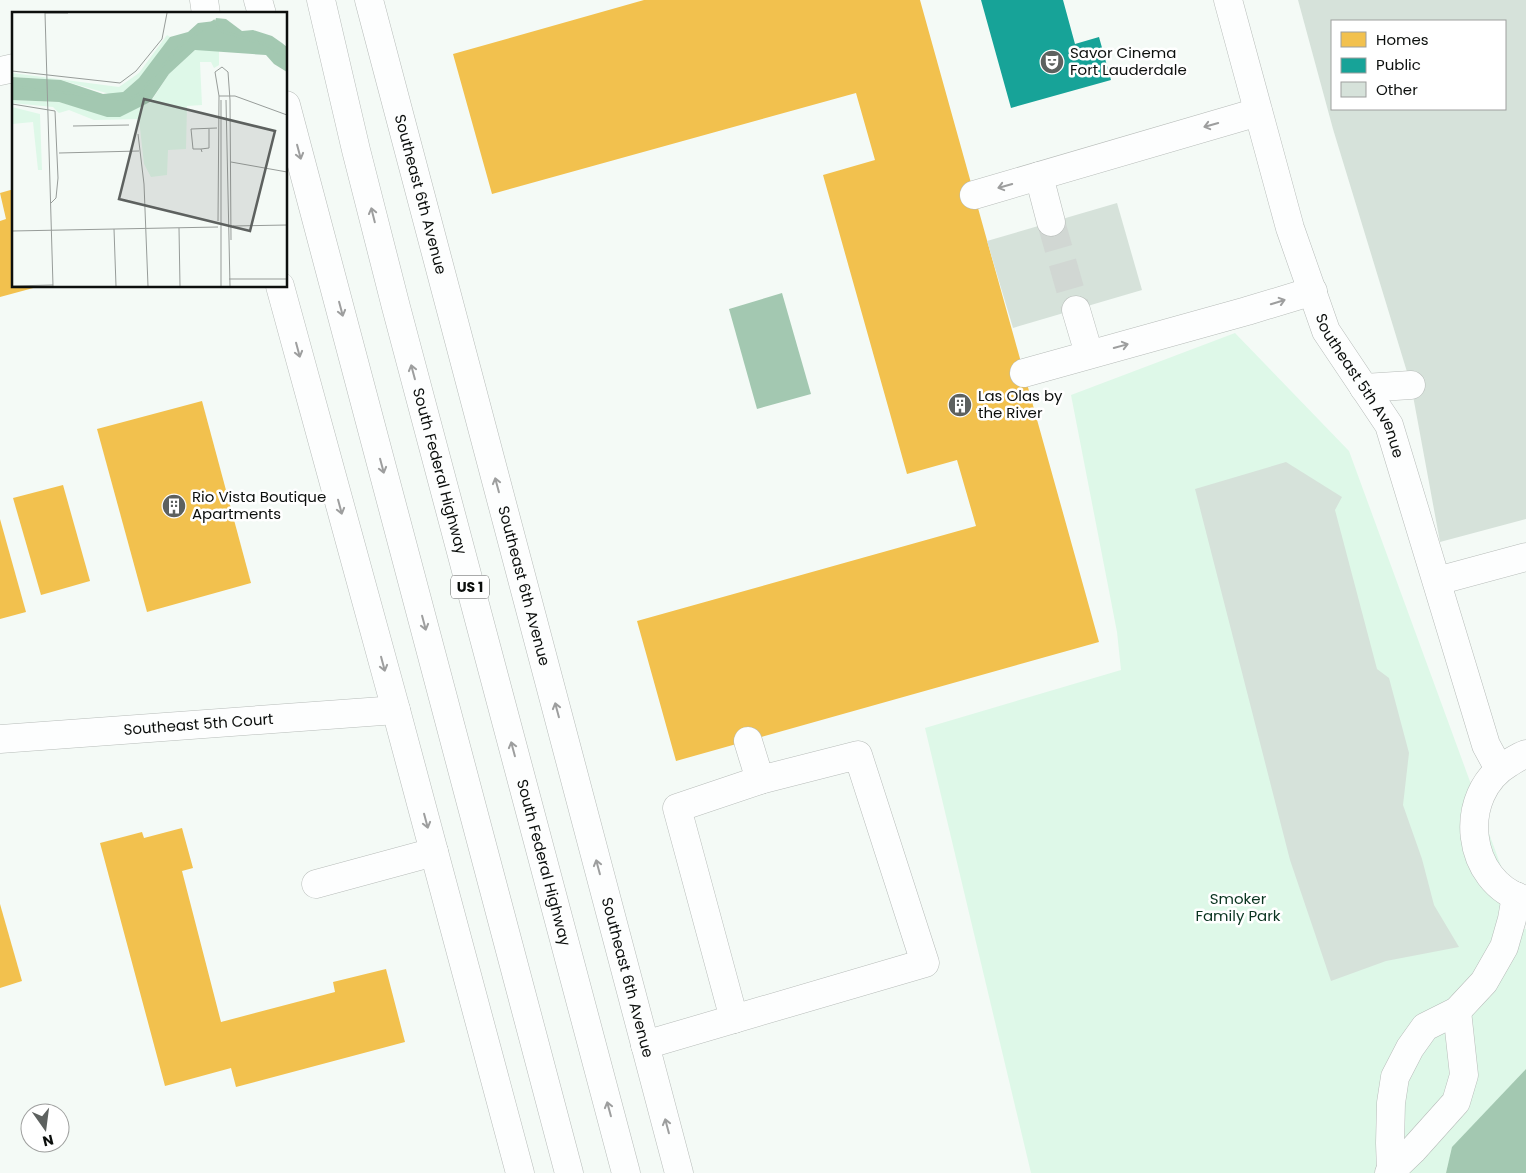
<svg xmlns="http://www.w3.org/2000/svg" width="1526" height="1173" viewBox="0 0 1526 1173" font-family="Poppins,sans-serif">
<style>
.green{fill:#def8e8}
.water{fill:#a3c8b1}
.homes{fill:#f2c14e}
.public{fill:#17a398}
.building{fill:#d6e2da;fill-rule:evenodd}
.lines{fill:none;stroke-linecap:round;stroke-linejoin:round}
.minor-tunnel{stroke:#d1d7d3;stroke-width:28;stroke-dasharray:28 14;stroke-linecap:butt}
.minor-casing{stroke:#b7bcb9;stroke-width:29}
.major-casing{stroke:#b7bcb9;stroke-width:29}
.minor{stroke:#fdfefe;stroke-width:28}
.major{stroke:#fdfefe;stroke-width:28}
.oneway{stroke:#9d9e9e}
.labels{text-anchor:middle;stroke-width:5;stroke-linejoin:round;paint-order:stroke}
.shield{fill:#fff;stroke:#555756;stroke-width:1}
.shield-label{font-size:14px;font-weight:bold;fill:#0c0f0d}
.poi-label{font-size:15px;fill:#0c0f0d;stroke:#fff;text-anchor:start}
.street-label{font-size:15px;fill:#0c0f0d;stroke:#fff}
.park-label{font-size:15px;fill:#0a3420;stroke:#fff}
.inset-river{fill:none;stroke:#a3c8b1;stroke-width:2.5}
.inset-road{fill:none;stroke:#979c99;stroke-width:1}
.view{fill:#5d615f;fill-opacity:0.15;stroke:#5d615f;stroke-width:2.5}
.inset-edge{fill:none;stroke:#0c0f0d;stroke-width:2.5}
</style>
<rect width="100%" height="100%" fill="#f4faf6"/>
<path class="green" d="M 1235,333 L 1349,451 L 1524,929 L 1526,929 L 1526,1069 L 1453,1147 L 1446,1173 L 1031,1173 L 925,728 L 1121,670 L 1117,632 L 1071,395 Z"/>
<g class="water">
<path d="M 782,293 L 811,394 L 757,409 L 729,309 Z"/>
<path d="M 1526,1069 L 1526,1173 L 1446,1173 L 1452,1147 Z"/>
</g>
<g class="homes">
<path d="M 644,0 L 920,0 L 1099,642 L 676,761 L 637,621 L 976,526 L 957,460 L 907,474 L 823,175 L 875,160 L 856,93 L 492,194 L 453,54 Z"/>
<path d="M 14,189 L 14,286 L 37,287 L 0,297 L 0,221 L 6,219 L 0,193 Z"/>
<path d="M 202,401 L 251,583 L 147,612 L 97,429 Z"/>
<path d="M 63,485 L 90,581 L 41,595 L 13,498 Z"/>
<path d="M 0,519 L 26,612 L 0,619 Z"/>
<path d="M 182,828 L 193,868 L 182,871 L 221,1022 L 335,992 L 333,982 L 386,969 L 405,1042 L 236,1087 L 231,1068 L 165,1086 L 100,843 L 142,832 L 144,838 Z"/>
<path d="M 0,904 L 22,981 L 0,988 Z"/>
</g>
<path class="public" d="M 981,0 L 1063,0 L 1075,44 L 1099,37 L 1111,80 L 1011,108 Z"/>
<g class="building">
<path d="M 1298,0 L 1526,0 L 1526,519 L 1440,542 L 1411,385 L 1333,129 ZM 1332,21 L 1505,21 L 1505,109 L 1332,109 Z"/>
<path d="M 1117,203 L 1142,290 L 1013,328 L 987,241 Z"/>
<path d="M 1286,462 L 1342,497 L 1335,510 L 1377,669 L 1389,678 L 1409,753 L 1403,805 L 1422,859 L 1434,905 L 1459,947 L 1386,961 L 1331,981 L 1290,860 L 1195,489 Z"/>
</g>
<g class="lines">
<path class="minor-tunnel" d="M 1051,222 L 1076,310"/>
<g class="minor-casing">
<g id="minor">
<path d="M 204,0 L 206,14"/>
<path id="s1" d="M 369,0 L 679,1173"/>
<path id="s2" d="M 1228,0 L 1290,228 L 1326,331 L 1389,425 L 1486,745 L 1499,769"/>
<path d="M 0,71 L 14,68"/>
<path d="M 1039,176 L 1051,222"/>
<path d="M 974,195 L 1258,112"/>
<path d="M 280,286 L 396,710 L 520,1173"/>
<path d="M 1076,310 L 1089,354"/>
<path d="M 1024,373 L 1247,311 L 1313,291"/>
<path d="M 1364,388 L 1411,385"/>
<path d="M 1437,581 L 1526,557"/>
<path id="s3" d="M 0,739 L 396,710"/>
<path d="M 1526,754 C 1520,756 1514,760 1509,763 C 1456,794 1465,883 1526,900"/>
<path d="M 316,884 L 434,852"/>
<path d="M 734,1019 L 677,808 L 760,780"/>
<path d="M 645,1045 L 925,963 L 858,755 L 760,780 L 748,741"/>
<path d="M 1391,1171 L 1390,1143 L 1391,1103 L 1395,1077 L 1410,1048 L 1425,1027 L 1457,1011 L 1484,982 L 1504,947 L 1512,919 L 1516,896"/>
<path d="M 1389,1173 L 1413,1150 L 1456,1102 L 1464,1075 L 1457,1011"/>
</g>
</g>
<g class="major-casing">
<g id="major">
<path d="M 258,0 L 262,14"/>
<path id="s4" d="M 321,0 L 356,150 L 396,307 L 626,1173"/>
<path d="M 286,105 L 569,1173"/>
</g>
</g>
<use href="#minor" class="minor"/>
<use href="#major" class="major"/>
</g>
<defs><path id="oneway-shaft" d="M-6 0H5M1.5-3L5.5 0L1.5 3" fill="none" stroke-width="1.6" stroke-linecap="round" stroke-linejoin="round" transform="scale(1.25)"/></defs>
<g class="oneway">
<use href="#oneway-shaft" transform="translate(1211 125) rotate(164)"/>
<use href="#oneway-shaft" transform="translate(299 152) rotate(75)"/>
<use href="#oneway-shaft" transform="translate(1005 186) rotate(164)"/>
<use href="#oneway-shaft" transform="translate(373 215) rotate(-104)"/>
<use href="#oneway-shaft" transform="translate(1278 302) rotate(-17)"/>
<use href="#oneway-shaft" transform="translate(341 309) rotate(75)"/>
<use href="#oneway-shaft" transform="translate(1121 346) rotate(-15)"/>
<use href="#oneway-shaft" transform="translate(298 350) rotate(75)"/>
<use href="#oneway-shaft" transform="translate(413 372) rotate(-105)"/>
<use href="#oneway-shaft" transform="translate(382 466) rotate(75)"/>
<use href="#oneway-shaft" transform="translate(497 485) rotate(-105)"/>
<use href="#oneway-shaft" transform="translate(340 507) rotate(75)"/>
<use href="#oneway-shaft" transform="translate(424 623) rotate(75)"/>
<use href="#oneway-shaft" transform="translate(383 664) rotate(75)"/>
<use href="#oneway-shaft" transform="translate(557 710) rotate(-105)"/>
<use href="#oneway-shaft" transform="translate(513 749) rotate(-105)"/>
<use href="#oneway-shaft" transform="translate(426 821) rotate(75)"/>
<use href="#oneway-shaft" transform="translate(598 867) rotate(-105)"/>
<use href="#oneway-shaft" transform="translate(609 1109) rotate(-105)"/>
<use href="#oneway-shaft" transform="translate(667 1126) rotate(-105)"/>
</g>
<defs>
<g id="theatre-disc" transform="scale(1.25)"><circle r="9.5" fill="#5d615f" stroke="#fff"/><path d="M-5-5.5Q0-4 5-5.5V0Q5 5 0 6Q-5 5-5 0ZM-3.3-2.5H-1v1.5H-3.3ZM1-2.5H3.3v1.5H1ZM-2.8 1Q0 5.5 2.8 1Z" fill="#fff"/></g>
<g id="building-disc" transform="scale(1.25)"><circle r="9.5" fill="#5d615f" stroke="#fff"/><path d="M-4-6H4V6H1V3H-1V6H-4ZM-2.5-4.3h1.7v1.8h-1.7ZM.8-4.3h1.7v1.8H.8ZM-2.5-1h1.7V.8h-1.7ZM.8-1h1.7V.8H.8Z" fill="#fff"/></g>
</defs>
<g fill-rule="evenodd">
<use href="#theatre-disc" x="1052" y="62"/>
<use href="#building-disc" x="960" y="405"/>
<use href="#building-disc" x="174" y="506"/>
</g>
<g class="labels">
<rect class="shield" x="451" y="575.5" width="38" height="23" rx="4"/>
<g class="shield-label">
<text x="470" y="592">US 1</text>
</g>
<g class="poi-label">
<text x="1070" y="58">Savor Cinema<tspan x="1070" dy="17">Fort Lauderdale</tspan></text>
<text x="978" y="401">Las Olas by<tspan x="978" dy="17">the River</tspan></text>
<text x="192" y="502">Rio Vista Boutique<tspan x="192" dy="17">Apartments</tspan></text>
</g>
<g class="street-label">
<text dy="5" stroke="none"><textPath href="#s1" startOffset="201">Southeast 6th Avenue</textPath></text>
<text dy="5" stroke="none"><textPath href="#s2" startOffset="410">Southeast 5th Avenue</textPath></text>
<text dy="5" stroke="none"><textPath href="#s4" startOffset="486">South Federal Highway</textPath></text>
<text dy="5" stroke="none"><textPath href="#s1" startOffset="606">Southeast 6th Avenue</textPath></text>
<text dy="5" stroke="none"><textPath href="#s3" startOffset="199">Southeast 5th Court</textPath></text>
<text dy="5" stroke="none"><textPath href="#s4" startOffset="891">South Federal Highway</textPath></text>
<text dy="5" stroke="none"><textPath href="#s1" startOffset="1011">Southeast 6th Avenue</textPath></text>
</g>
<g class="park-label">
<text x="1238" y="904">Smoker<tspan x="1238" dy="17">Family Park</tspan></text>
</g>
</g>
<g transform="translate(12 12)">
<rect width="275" height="275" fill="#f4faf6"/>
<path d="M 155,23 L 158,25 L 156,30 L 127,66 L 111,80 L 101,83 L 49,68 L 0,65 L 0,61 L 107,75 L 127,61 ZM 183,38 L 207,38 L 207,53 L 202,56 L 199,50 L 188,50 L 190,93 L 175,94 L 174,137 L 156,138 L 155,163 L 139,165 L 132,152 L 127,107 L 82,108 L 57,98 L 47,101 L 41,95 L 0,91 L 0,88 L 47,90 L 73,97 L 138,91 L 157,62 ZM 0,95 L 28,102 L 30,158 L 26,158 L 21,110 L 0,112 Z" fill="#def8e8"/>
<path d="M 204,6 L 214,7 L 230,19 L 241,18 L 260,24 L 270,31 L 275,35 L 275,60 L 262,52 L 254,43 L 183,38 L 157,62 L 138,90 L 108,105 L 95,105 L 47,90 L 0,88 L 0,65 L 49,68 L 91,82 L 111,80 L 127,66 L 158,25 L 176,20 L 186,11 L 203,9 Z" fill="#a3c8b1"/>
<path class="inset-river" d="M 0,74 L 34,79M 38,79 L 116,88 L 127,82 L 167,35 L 202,9 L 209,19 L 255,33 L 275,47"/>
<path class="inset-road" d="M 33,1 L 56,1M 33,1 L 41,274M 0,59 L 108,71 L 124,59 L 150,27 L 155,1M 207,84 L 203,60 L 210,55 L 216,60 L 218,88 L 219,228M 207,84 L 223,84 L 275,103M 214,88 L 218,274M 0,92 L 43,99 L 46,166 L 44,186 L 39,191M 61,114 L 117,113M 126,122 L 132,172 L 136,274M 189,137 L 197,136 L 197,117M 190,140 L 189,137 L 181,137 L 179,117 L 205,116M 47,141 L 127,139M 219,150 L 275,160M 206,209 L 207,84M 221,214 L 275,213M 167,216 L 168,274M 102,217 L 104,274M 0,219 L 206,215M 217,267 L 275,267M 0,274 L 41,273M 209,274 L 209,88"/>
<path class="view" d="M 132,87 L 263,119 L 238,219 L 107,187 Z"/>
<rect width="275" height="275" class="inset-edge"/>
</g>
<rect x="1331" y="20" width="175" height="90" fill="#ffffff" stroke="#9e9f9e"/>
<rect x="1341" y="32" width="25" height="15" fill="#f2c14e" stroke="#9e9f9e"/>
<text x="1376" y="45" font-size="15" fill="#0c0f0d">Homes</text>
<rect x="1341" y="58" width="25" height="15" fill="#17a398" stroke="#9e9f9e"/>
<text x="1376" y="70" font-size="15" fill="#0c0f0d">Public</text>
<rect x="1341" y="82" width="25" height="15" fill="#d6e2da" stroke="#9e9f9e"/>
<text x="1376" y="95" font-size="15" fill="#0c0f0d">Other</text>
<g transform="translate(45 1128) rotate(166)"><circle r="24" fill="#ffffff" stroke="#9e9f9e"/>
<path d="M0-4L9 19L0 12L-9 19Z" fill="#5d615f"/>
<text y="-8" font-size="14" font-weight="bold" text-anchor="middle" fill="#0c0f0d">N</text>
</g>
</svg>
